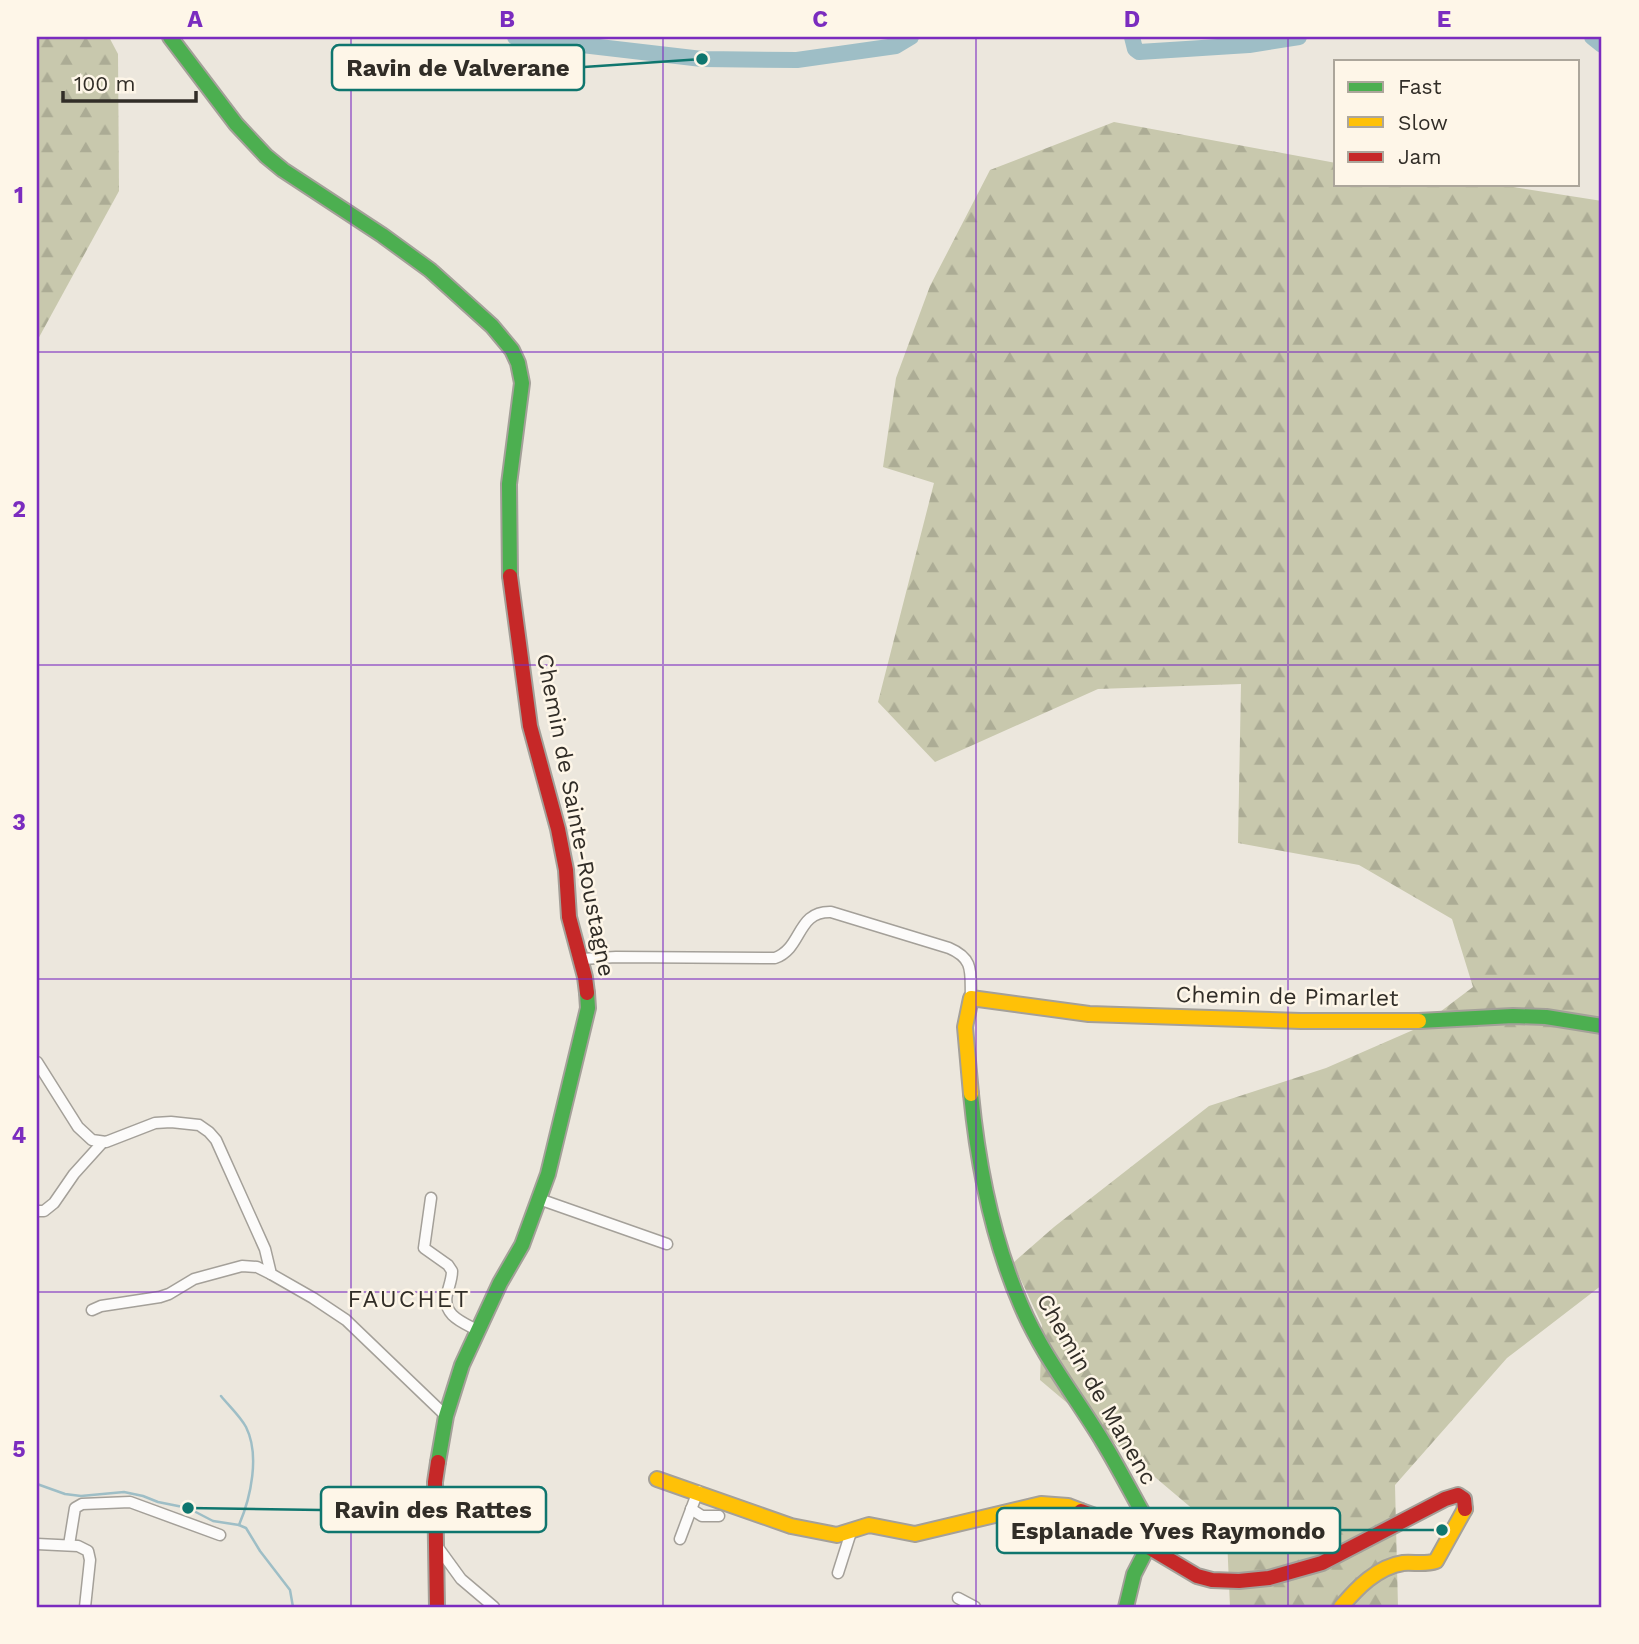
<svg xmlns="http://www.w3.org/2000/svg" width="1639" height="1644" viewBox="0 0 1639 1644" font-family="'Work Sans',sans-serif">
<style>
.forest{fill:url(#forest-firs)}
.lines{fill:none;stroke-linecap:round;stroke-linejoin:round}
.stream{stroke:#9ebec6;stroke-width:2.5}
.river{stroke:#9ebec6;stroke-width:16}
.street-casing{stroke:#a4a099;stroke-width:13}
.fast-casing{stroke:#a4a099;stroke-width:18}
.slow-casing{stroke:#a4a099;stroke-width:18}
.jam-casing{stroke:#a4a099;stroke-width:18}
.street{stroke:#fcfbfa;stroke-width:10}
.fast{stroke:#4caf50;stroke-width:14}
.slow{stroke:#ffc107;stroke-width:14}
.jam{stroke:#c62828;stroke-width:14}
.grid{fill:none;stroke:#7b2cbf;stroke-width:2;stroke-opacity:0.55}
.labels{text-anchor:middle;stroke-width:5;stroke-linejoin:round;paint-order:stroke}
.street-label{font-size:23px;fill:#312d27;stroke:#fef6e8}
.neighbourhood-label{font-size:24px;letter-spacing:2px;fill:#312d27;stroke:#fef6e8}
.leader{fill:none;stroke:#0f766e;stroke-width:2.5}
.callout-dot{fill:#0f766e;stroke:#fef6e8;stroke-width:2.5}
.callout{fill:#fef6e8;stroke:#0f766e;stroke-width:2.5}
.callout-label{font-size:24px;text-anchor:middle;font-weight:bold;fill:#312d27}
.neatline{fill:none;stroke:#7b2cbf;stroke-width:2.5}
.grid-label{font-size:23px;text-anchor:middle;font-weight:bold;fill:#7b2cbf}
</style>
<defs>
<pattern id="forest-firs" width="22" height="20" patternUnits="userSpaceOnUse" patternTransform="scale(1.75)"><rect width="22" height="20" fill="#c8c8ad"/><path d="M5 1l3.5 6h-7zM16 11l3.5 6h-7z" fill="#acac95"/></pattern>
</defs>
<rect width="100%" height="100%" fill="#ece7dd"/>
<g class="forest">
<path d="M 37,37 L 109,37 L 118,54 L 119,191 L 37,341 Z"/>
<path d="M 1114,122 L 1336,163 L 1336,184 L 1494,184 L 1602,201 L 1602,1285 L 1507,1358 L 1395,1485 L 1398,1607 L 1230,1607 L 1227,1538 L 1040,1380 L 1042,1325 L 1013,1263 L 1054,1227 L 1209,1106 L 1326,1068 L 1420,1027 L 1473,987 L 1452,919 L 1359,865 L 1238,843 L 1241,684 L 1098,689 L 935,762 L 878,702 L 934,483 L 883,467 L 896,378 L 930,286 L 990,170 Z"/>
</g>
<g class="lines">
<g class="stream">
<path d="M 221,1396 C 229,1406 240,1416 246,1427 C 260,1455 251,1497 239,1525"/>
<path d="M 37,1484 L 65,1494 L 81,1496 L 124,1492 L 143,1496 L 158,1502 L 188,1508 L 213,1521 L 239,1525 L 246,1528 L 260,1551 L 290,1590 L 293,1607"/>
</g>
<g class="river">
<path d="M 515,37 L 541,47 L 582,45 L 702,59 L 797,60 L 896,46 L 911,37"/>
<path d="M 1132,37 L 1135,49 L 1139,52 L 1249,45 L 1299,37"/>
<path d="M 1592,37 L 1602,45"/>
</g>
<g class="street-casing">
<g id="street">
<path d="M 582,959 L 616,957 L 775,958 C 803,948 796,911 831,912 L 949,948 C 975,959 970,973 971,998"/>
<path d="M 37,1062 L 78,1127 L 92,1140 L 106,1142 L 155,1123 L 171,1122 L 199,1125 L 209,1132 L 216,1140 L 265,1249 L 271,1274 L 313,1298 L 346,1320 L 446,1416"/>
<path d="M 431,1198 L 424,1248 L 448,1265 L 452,1271 C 452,1279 449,1286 447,1294 C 442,1315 462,1322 477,1330"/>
<path d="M 539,1199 L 667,1244"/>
<path d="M 37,1211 L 44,1211 L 54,1203 L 74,1174 L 102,1143"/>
<path d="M 92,1310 L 101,1306 L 160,1297 L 169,1294 L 194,1279 L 242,1266 L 257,1267 L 271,1274"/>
<path d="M 691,1509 L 702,1516 L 719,1516"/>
<path d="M 680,1539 L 698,1491"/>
<path d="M 37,1544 L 78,1546 L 88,1551 L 90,1560 L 85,1607"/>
<path d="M 69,1545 L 75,1508 L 82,1504 L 130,1502 L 220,1535"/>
<path d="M 437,1546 L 461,1579 L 494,1607"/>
<path d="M 838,1573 L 851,1532"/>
<path d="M 958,1598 L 975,1607"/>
</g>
</g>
<g class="fast-casing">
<g id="fast">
<path d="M 170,37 L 236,124 L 266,156 L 283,170 L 382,235 L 430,270 L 492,326 L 512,350 L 518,363 L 522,383 L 509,484 L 510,576"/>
<path d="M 1419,1021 L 1513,1016 L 1546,1017 L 1602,1026"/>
<path d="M 971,1094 C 978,1167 992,1238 1021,1305 C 1042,1355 1076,1397 1103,1442 C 1120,1470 1134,1498 1150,1526 L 1151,1541 L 1134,1574 L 1126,1607"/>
<path d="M 438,1462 L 446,1416 L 462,1365 L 500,1283 L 522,1245 L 548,1174 L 588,1008 L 587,993"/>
</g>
</g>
<g class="slow-casing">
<g id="slow">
<path d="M 971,1094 L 965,1027 L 971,998 L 1089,1014 L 1301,1021 L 1419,1021"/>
<path d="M 657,1479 L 791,1526 L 837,1535 L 869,1525 L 915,1534 L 1041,1504 L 1068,1506 L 1081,1511"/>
<path d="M 1341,1607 C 1357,1588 1377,1567 1403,1563 C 1414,1562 1425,1565 1436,1561 L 1465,1509"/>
</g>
</g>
<g class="jam-casing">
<g id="jam">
<path d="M 510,576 L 530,726 L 558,829 L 566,870 L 569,917 L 585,977 L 587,993"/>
<path d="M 1081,1511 L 1098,1517 L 1197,1576 L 1212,1580 L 1239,1581 L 1269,1578 L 1322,1563 L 1445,1499 L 1458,1495 L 1464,1499 L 1465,1509"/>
<path d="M 437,1607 L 435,1482 L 438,1462"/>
</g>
</g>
<use href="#street" class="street"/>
<use href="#fast" class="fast"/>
<use href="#slow" class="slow"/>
<use href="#jam" class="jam"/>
</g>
<path class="grid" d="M 351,37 L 351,1607M 663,37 L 663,1607M 976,37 L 976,1607M 1288,37 L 1288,1607M 37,352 L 1602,352M 37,665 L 1602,665M 37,979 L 1602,979M 37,1292 L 1602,1292"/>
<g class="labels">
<g class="street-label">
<text transform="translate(576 815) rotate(79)" y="8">Chemin de Sainte-Roustagne</text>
<text transform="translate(1287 996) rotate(1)" y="8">Chemin de Pimarlet</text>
<text transform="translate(1097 1389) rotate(60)" y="8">Chemin de Manenc</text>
</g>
<g class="neighbourhood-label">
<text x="409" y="1307">FAUCHET</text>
</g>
</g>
<path class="leader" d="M702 59L584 67M188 1508L321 1510M1442 1530L1340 1530"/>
<g class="callout-dot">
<circle cx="702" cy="59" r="7"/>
<circle cx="188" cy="1508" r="7"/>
<circle cx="1442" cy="1530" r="7"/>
</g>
<g class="callout">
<rect x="332" y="45" width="252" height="45" rx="7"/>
<rect x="321" y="1487" width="225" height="45" rx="7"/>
<rect x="997" y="1508" width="343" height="45" rx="7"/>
</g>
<g class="callout-label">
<text x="458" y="76">Ravin de Valverane</text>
<text x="433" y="1518">Ravin des Rattes</text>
<text x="1168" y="1539">Esplanade Yves Raymondo</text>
</g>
<rect width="1639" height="1644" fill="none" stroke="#fef6e8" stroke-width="77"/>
<rect x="1334" y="60" width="245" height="126" fill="#fef6e8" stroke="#aca69b" stroke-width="2"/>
<rect x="1348" y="82" width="35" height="10" fill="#4caf50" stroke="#aca69b" stroke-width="2"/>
<text x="1398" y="94" font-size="21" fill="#312d27">Fast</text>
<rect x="1348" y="117" width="35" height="10" fill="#ffc107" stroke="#aca69b" stroke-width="2"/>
<text x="1398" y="130" font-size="21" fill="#312d27">Slow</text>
<rect x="1348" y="152" width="35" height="10" fill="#c62828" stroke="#aca69b" stroke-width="2"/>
<text x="1398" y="164" font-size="21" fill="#312d27">Jam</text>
<path d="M63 91v10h133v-10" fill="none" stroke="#312d27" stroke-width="3.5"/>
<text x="74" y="91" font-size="21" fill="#312d27" stroke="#fef6e8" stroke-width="5" paint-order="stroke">100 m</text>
<rect x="38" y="38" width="1562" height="1568" class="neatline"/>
<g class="grid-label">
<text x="195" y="27">A</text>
<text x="507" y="27">B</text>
<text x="820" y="27">C</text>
<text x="1132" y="27">D</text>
<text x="1444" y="27">E</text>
<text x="19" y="203">1</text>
<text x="19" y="517">2</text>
<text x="19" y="830">3</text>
<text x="19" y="1143">4</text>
<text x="19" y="1457">5</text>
</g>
</svg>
